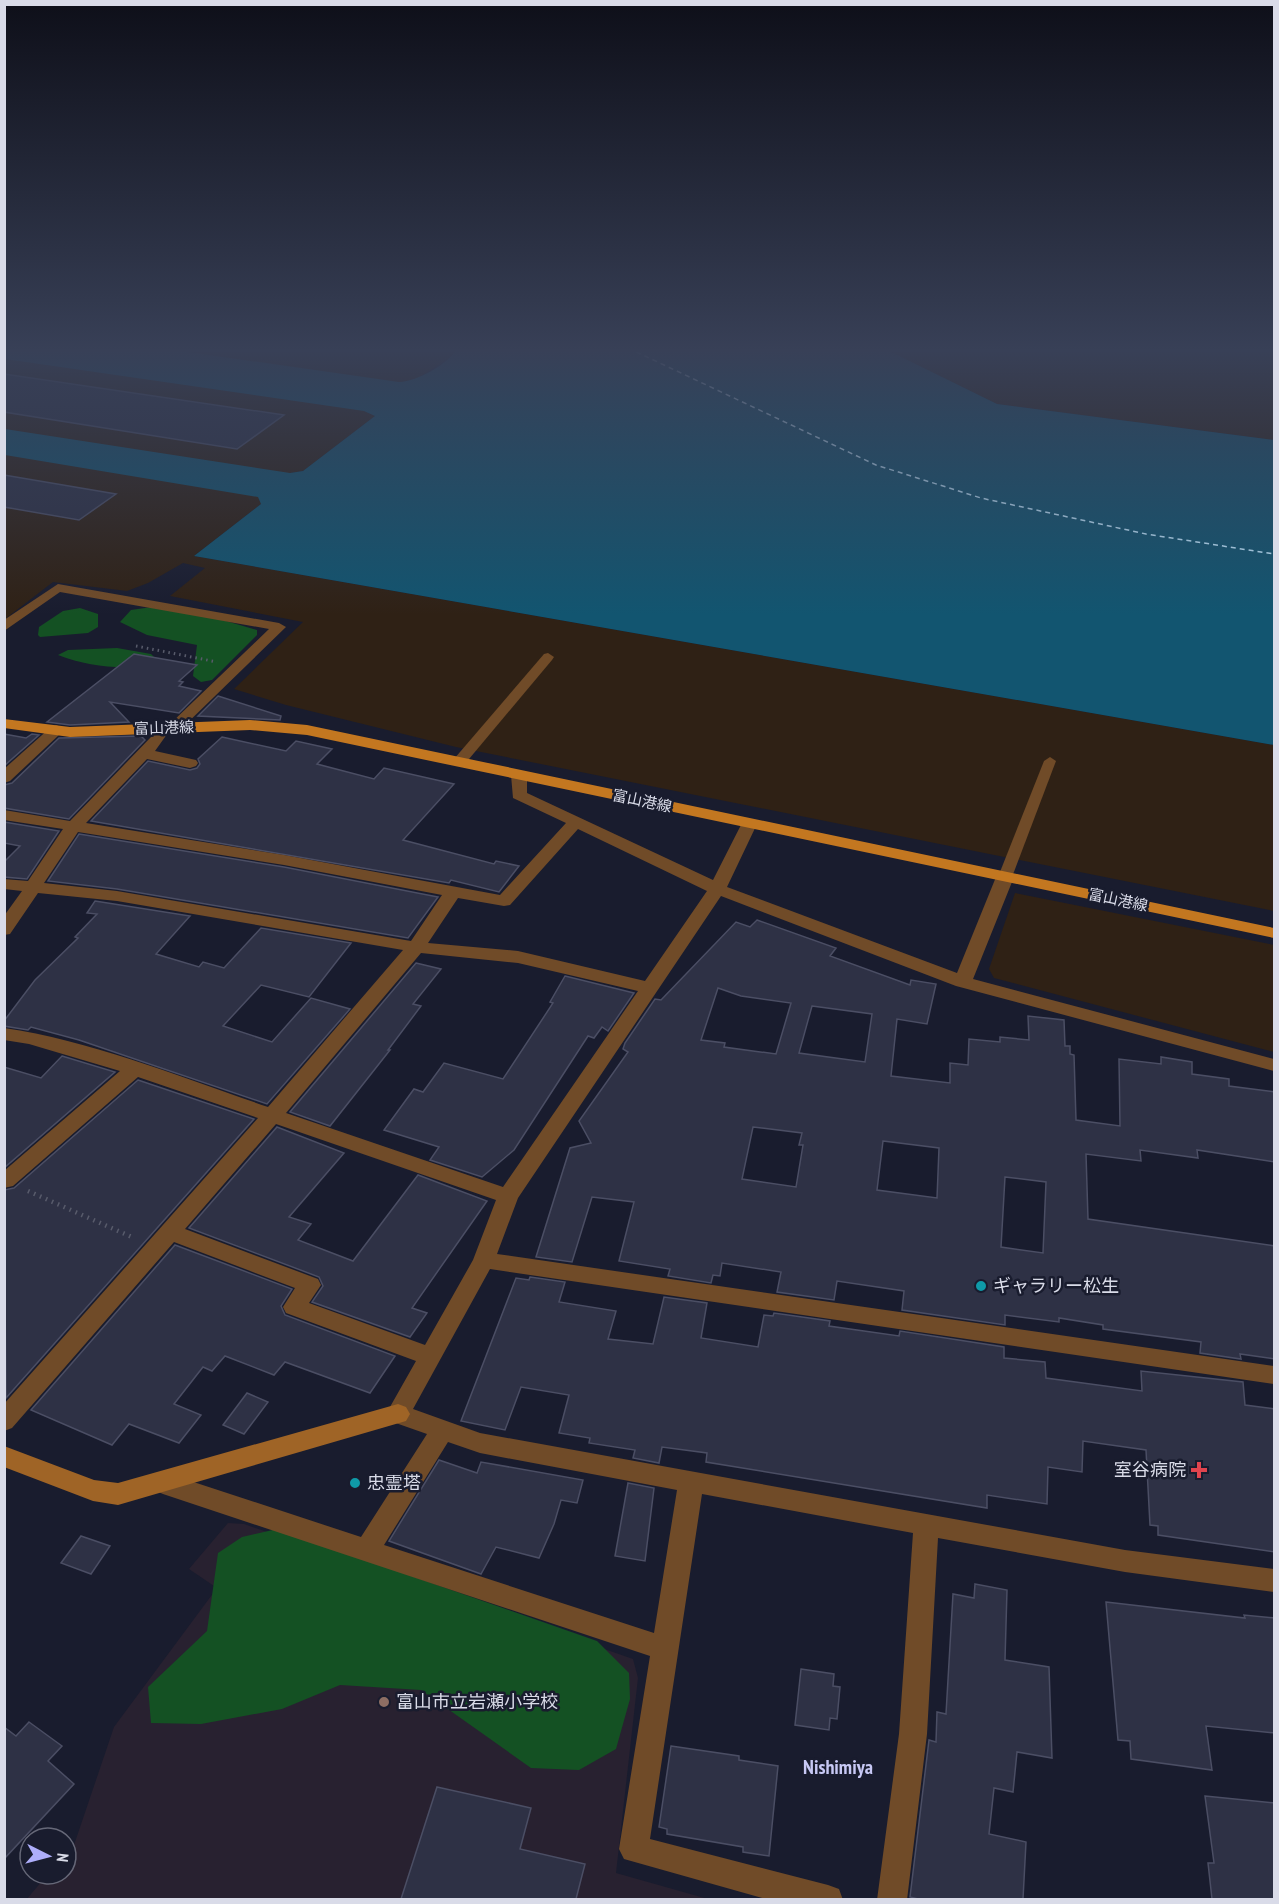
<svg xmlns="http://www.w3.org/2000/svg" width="1279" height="1904" viewBox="0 0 1279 1904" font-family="'PT Sans Narrow','Noto Sans JP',sans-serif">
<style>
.industrial{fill:#2f2115}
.education{fill:#282130}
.forest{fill:#145123}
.water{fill:#125570}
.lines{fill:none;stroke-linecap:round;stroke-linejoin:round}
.ferry{stroke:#c0e8fe;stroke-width:1.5;stroke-dasharray:5 4;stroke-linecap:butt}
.building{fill:#2e3145;stroke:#4b4e64;stroke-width:1.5;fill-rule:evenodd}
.path-far1{stroke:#585b6b;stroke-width:3;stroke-dasharray:1.5 4;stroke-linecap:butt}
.path{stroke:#585b6b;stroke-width:4.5;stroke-dasharray:1.5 5;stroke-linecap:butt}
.lane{fill:#704b28;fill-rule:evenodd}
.street{fill:#704b28;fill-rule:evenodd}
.secondary{fill:#9f6426;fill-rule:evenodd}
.primary{fill:#c37720;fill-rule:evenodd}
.culture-dot{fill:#0f9aa8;stroke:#191c2e;stroke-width:2}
.health-dot{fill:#e0444e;stroke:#191c2e;stroke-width:2}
.education-dot{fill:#8d6e63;stroke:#191c2e;stroke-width:2}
.labels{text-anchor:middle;stroke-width:5;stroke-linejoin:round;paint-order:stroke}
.street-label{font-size:15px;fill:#d9dbe8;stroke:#191c2e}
.near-poi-label{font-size:18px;fill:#d9dbe8;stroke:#191c2e;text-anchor:start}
.near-neighbourhood-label{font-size:20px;font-weight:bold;fill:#c7c8f4;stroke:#191c2e}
</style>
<rect width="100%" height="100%" fill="#191c2e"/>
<g class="industrial">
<path d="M 5,348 L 458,348 L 450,357 L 412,382 L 398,382 L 364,411 L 375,416 L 303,471 L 290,473 L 258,496 L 261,504 L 194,556 L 1274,745 L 1274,911 L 456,747 L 286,705 L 234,689 L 303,622 L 170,596 L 205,568 L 183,563 L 148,583 L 127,591 L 53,582 L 5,619 Z"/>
<path d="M 883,348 L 1274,348 L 1274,440 L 997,404 Z"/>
<path d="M 1015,893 L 1274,945 L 1274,1052 L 994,978 L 989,969 Z"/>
</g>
<path class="education" d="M 228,1523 L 244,1524 L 633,1659 L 638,1678 L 616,1873 L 708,1899 L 26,1900 L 48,1874 L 66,1874 L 66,1854 L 74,1845 L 114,1727 L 217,1588 L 189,1569 Z"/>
<g class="forest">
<path d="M 152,607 L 219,619 L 257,630 L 257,635 L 212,680 L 201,682 L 193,676 L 197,645 L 147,635 L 120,622 L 131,610 Z"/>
<path d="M 80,608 L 98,614 L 98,627 L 88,633 L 40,637 L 38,635 L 39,627 L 63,611 Z"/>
<path d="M 117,648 L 151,654 L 161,664 C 125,670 92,668 58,655 L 68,650 Z"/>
<path d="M 277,1529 L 597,1641 L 629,1673 L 630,1699 L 616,1749 L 579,1770 L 531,1768 L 421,1690 L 340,1685 L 282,1709 L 201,1724 L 151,1723 L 148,1687 L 207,1631 L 218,1553 L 242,1537 Z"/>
</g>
<path class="water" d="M 5,348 L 160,348 L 399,382 C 418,381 447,365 458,348 L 883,348 L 997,404 L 1274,440 L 1274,745 L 194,556 L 261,504 L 258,497 L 5,455 L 5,429 L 290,473 L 303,471 L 375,416 L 364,411 L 5,359 Z"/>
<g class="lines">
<path class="ferry" d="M 628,348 L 876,465 L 981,498 L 1146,534 L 1274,554"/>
</g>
<g class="building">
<path d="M 4,374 L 284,415 L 237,449 L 4,412 Z"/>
<path d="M 4,475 L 116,494 L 79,520 L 4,507 Z"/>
<path d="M 134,654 L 197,665 L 179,681 L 183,682 L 179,686 L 201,691 L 179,713 L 110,702 L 129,722 L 70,725 L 47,722 Z"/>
<path d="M 218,696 L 281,716 L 280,720 L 198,716 Z"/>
<path d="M 4,734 L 26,738 L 32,734 L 39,735 L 4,766 Z"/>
<path d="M 141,736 L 145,740 L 69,819 L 4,808 L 4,785 L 12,783 L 59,738 Z"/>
<path d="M 222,737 L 286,751 L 296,741 L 332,749 L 317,764 L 374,779 L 384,768 L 454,784 L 403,840 L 494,864 L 496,861 L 519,866 L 499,892 L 451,880 L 449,883 L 91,821 L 148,761 L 190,770 L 197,768 L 200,764 L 198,759 Z"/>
<path d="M 4,822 L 59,831 L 27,879 L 4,877 L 4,862 L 20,846 L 4,843 Z"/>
<path d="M 79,834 L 284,867 L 438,897 L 408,938 L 117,889 L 48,881 Z"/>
<path d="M 95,901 L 190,916 L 156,954 L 199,967 L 203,962 L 224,968 L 261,928 L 351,943 L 309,997 L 261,985 L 223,1026 L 272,1042 L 311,998 L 350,1009 L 267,1104 L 79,1040 L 31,1027 L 28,1030 L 4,1026 L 4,1021 L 35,980 L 78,938 L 75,937 L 97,914 L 87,913 Z"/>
<path d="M 757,920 L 836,948 L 830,956 L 910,985 L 911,980 L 936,984 L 927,1024 L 897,1019 L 891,1076 L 950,1083 L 950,1063 L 968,1065 L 969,1039 L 1000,1042 L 1000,1037 L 1029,1040 L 1028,1016 L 1064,1020 L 1065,1046 L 1070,1046 L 1070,1054 L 1074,1055 L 1076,1120 L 1120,1126 L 1119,1059 L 1161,1064 L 1161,1057 L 1192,1062 L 1192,1074 L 1229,1079 L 1229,1086 L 1275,1092 L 1275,1162 L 1197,1150 L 1198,1158 L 1140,1150 L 1141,1161 L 1086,1154 L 1088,1219 L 1275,1246 L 1275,1359 L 1240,1354 L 1241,1359 L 1200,1353 L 1201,1342 L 1103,1329 L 1103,1325 L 1059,1318 L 1059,1322 L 1005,1315 L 1005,1325 L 902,1310 L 904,1291 L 837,1281 L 834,1300 L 777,1292 L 781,1272 L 722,1263 L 720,1276 L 713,1275 L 711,1283 L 668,1276 L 670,1269 L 619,1261 L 634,1202 L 592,1197 L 572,1262 L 536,1257 L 570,1148 L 591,1143 L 579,1121 L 628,1052 L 623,1049 L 625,1043 L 655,999 L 661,1000 L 736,922 L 750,927 ZM 718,988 L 741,996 L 791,1003 L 776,1054 L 724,1047 L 725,1043 L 701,1040 ZM 812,1006 L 872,1014 L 865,1062 L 799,1053 ZM 753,1127 L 802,1133 L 799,1145 L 803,1145 L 796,1187 L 742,1179 ZM 883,1141 L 939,1148 L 937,1198 L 877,1190 ZM 1005,1177 L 1046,1182 L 1043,1253 L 1001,1247 Z"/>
<path d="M 416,963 L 441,969 L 413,1004 L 421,1006 L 388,1050 L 390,1050 L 330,1126 L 290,1112 Z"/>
<path d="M 565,976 L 634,993 L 608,1031 L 602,1027 L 594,1038 L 588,1036 L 514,1150 L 482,1177 L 430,1160 L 439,1147 L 384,1130 L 414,1089 L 423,1092 L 444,1063 L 503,1079 L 553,1003 L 550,1002 Z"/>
<path d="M 62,1056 L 115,1072 L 4,1168 L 4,1067 L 41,1078 Z"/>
<path d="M 138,1080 L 254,1119 L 6,1398 L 4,1190 L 14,1188 Z"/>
<path d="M 277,1127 L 344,1153 L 289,1217 L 311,1224 L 298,1240 L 353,1261 L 418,1175 L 487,1201 L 412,1308 L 427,1313 L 410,1337 L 312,1302 L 323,1286 L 319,1277 L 189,1228 Z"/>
<path d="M 175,1245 L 292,1289 L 281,1306 L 285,1315 L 395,1356 L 370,1393 L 285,1362 L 274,1375 L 225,1356 L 212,1371 L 203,1367 L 174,1404 L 201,1415 L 179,1443 L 129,1424 L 112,1445 L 31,1410 Z"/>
<path d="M 530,1277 L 565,1282 L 559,1302 L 616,1311 L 608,1339 L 653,1344 L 664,1297 L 707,1303 L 701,1338 L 758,1347 L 764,1315 L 773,1316 L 774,1313 L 830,1321 L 829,1326 L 899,1336 L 900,1331 L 1004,1347 L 1004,1358 L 1045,1362 L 1046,1378 L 1142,1391 L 1141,1371 L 1243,1382 L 1245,1405 L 1275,1409 L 1275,1552 L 1158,1535 L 1158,1526 L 1150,1525 L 1146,1450 L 1083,1441 L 1082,1472 L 1048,1467 L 1047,1504 L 987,1495 L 987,1508 L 706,1462 L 707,1453 L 662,1447 L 659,1463 L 633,1458 L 635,1450 L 589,1443 L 590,1438 L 559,1433 L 569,1395 L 521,1387 L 505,1430 L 461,1421 L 516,1278 L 529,1280 Z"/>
<path d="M 247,1393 L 268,1402 L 244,1434 L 223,1425 Z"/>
<path d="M 439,1460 L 477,1473 L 481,1462 L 583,1480 L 577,1503 L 561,1500 L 554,1524 L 539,1558 L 496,1547 L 481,1574 L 389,1541 Z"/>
<path d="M 628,1483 L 654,1488 L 645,1561 L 615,1556 Z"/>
<path d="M 81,1536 L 110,1546 L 91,1574 L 61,1563 Z"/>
<path d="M 975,1584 L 1007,1590 L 1005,1660 L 1049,1667 L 1052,1758 L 1017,1752 L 1013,1792 L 994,1788 L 989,1834 L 1026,1842 L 1023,1899 L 918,1899 L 910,1897 L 929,1740 L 936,1742 L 937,1712 L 946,1714 L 953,1594 L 974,1598 Z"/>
<path d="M 1106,1602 L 1245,1618 L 1244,1615 L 1275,1618 L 1275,1733 L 1206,1726 L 1212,1770 L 1131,1759 L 1130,1741 L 1118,1740 Z"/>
<path d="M 801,1669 L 834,1674 L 833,1686 L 840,1687 L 837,1719 L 830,1718 L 829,1730 L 795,1725 Z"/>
<path d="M 29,1722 L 62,1746 L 48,1761 L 74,1784 L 4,1859 L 4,1727 L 16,1736 Z"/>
<path d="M 671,1746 L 739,1756 L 739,1760 L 778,1766 L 769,1856 L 743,1852 L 743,1847 L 667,1834 L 667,1829 L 659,1827 Z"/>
<path d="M 437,1787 L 531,1808 L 520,1849 L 585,1864 L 576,1899 L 401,1899 Z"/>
<path d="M 1205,1796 L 1275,1803 L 1275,1899 L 1212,1899 L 1208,1863 L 1214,1863 Z"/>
</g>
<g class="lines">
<path class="path-far1" d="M 136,646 L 217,662"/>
<path class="path" d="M 28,1191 L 134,1238"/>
<g class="lane">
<path d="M 548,653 L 554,657 L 552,660 L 464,765 L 454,765 L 453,762 L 454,759 L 544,654 Z"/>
<path d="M 1050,757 L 1056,761 L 1012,877 L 1005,881 L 1000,880 L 998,877 L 1044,761 Z"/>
</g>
<g class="street">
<path d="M 58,584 L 279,623 L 286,627 L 180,730 L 170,730 L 155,751 L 196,760 L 198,763 L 196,766 L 190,768 L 147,759 L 86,823 L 284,855 L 500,895 L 566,823 L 513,798 L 511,775 L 519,770 L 527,775 L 527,793 L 713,880 L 743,821 L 755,821 L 757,824 L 727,887 L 957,973 L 996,877 L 999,873 L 1011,873 L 1014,877 L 973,979 L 1274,1059 L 1274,1071 L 956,986 L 721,896 L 518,1198 L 497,1254 L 1274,1366 L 1274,1384 L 490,1269 L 413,1409 L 480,1433 L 1125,1550 L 1274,1569 L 1274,1592 L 1125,1572 L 938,1538 L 927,1734 L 907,1900 L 877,1900 L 899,1734 L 913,1533 L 702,1494 L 650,1839 L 828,1885 L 839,1889 L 843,1900 L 769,1900 L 624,1859 L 619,1849 L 650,1656 L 163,1494 L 154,1490 L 151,1483 L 154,1476 L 163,1472 L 361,1537 L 427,1434 L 390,1421 L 386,1414 L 416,1361 L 286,1313 L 283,1307 L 295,1288 L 174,1242 L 12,1428 L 4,1431 L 4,1404 L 258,1118 L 138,1077 L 13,1186 L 4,1188 L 4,1171 L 120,1071 L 29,1044 L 4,1040 L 4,1028 C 93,1041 183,1078 268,1107 L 403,950 L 117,901 L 38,893 L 10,934 L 4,935 L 4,916 L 22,891 L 4,889 L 4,879 L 28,881 L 63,829 L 4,820 L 4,810 L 70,821 L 151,737 L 160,724 L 170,724 L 269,629 L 60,592 L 4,631 L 4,620 ZM 578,829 L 707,891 L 645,981 L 518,951 L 428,943 L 458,898 L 504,906 L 510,905 ZM 78,832 L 284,865 L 442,895 L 411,941 L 117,891 L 44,883 ZM 421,953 L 518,963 L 638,991 L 503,1187 L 286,1113 ZM 276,1124 L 496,1200 L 473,1260 L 425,1345 L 309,1303 L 321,1285 L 318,1279 L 185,1229 ZM 448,1442 L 480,1453 L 677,1490 L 654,1633 L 384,1545 Z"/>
<path d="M 56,725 L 61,727 L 64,730 L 61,733 L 10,781 L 4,783 L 4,769 L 51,727 Z"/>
</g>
<path class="secondary" d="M 398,1404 L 406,1407 L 410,1414 L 406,1421 L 118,1505 L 93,1501 L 4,1467 L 4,1446 L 94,1480 L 118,1483 Z"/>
<path class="primary" d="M 4,719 L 70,727 L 250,720 L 307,725 L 1274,928 L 1274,938 L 307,735 L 250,730 L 70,737 L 4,728 Z"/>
</g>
<linearGradient id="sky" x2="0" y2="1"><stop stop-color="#0e0f19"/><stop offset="0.57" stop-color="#384057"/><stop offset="1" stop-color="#384057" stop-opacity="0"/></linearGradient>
<rect width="1279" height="615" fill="url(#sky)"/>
<g class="culture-dot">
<circle cx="981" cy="1286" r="6"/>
<circle cx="355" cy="1483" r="6"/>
</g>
<path class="health-dot" d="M1196 1461h6v6h6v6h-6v6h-6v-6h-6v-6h6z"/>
<circle class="education-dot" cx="384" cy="1702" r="6"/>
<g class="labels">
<g class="street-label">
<text transform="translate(164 728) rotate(-2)" y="5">富山港線</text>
<text transform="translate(642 801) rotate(12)" y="5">富山港線</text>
<text transform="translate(1118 900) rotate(12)" y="5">富山港線</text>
</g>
<g class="near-poi-label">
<text x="993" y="1292">ギャラリー松生</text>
<text x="1186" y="1476" text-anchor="end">室谷病院</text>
<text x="367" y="1489">忠霊塔</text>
<text x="396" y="1708">富山市立岩瀬小学校</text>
</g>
<g class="near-neighbourhood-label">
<text x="838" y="1774">Nishimiya</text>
</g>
</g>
<rect width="1279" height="1904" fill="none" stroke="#d9dbe8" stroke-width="12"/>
<g transform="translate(48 1856) rotate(96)"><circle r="28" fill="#191c2e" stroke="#666878" stroke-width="1.5"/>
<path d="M0-4.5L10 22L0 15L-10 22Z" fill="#aeaefa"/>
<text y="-9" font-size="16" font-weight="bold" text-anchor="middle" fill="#d9dbe8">N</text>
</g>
</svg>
